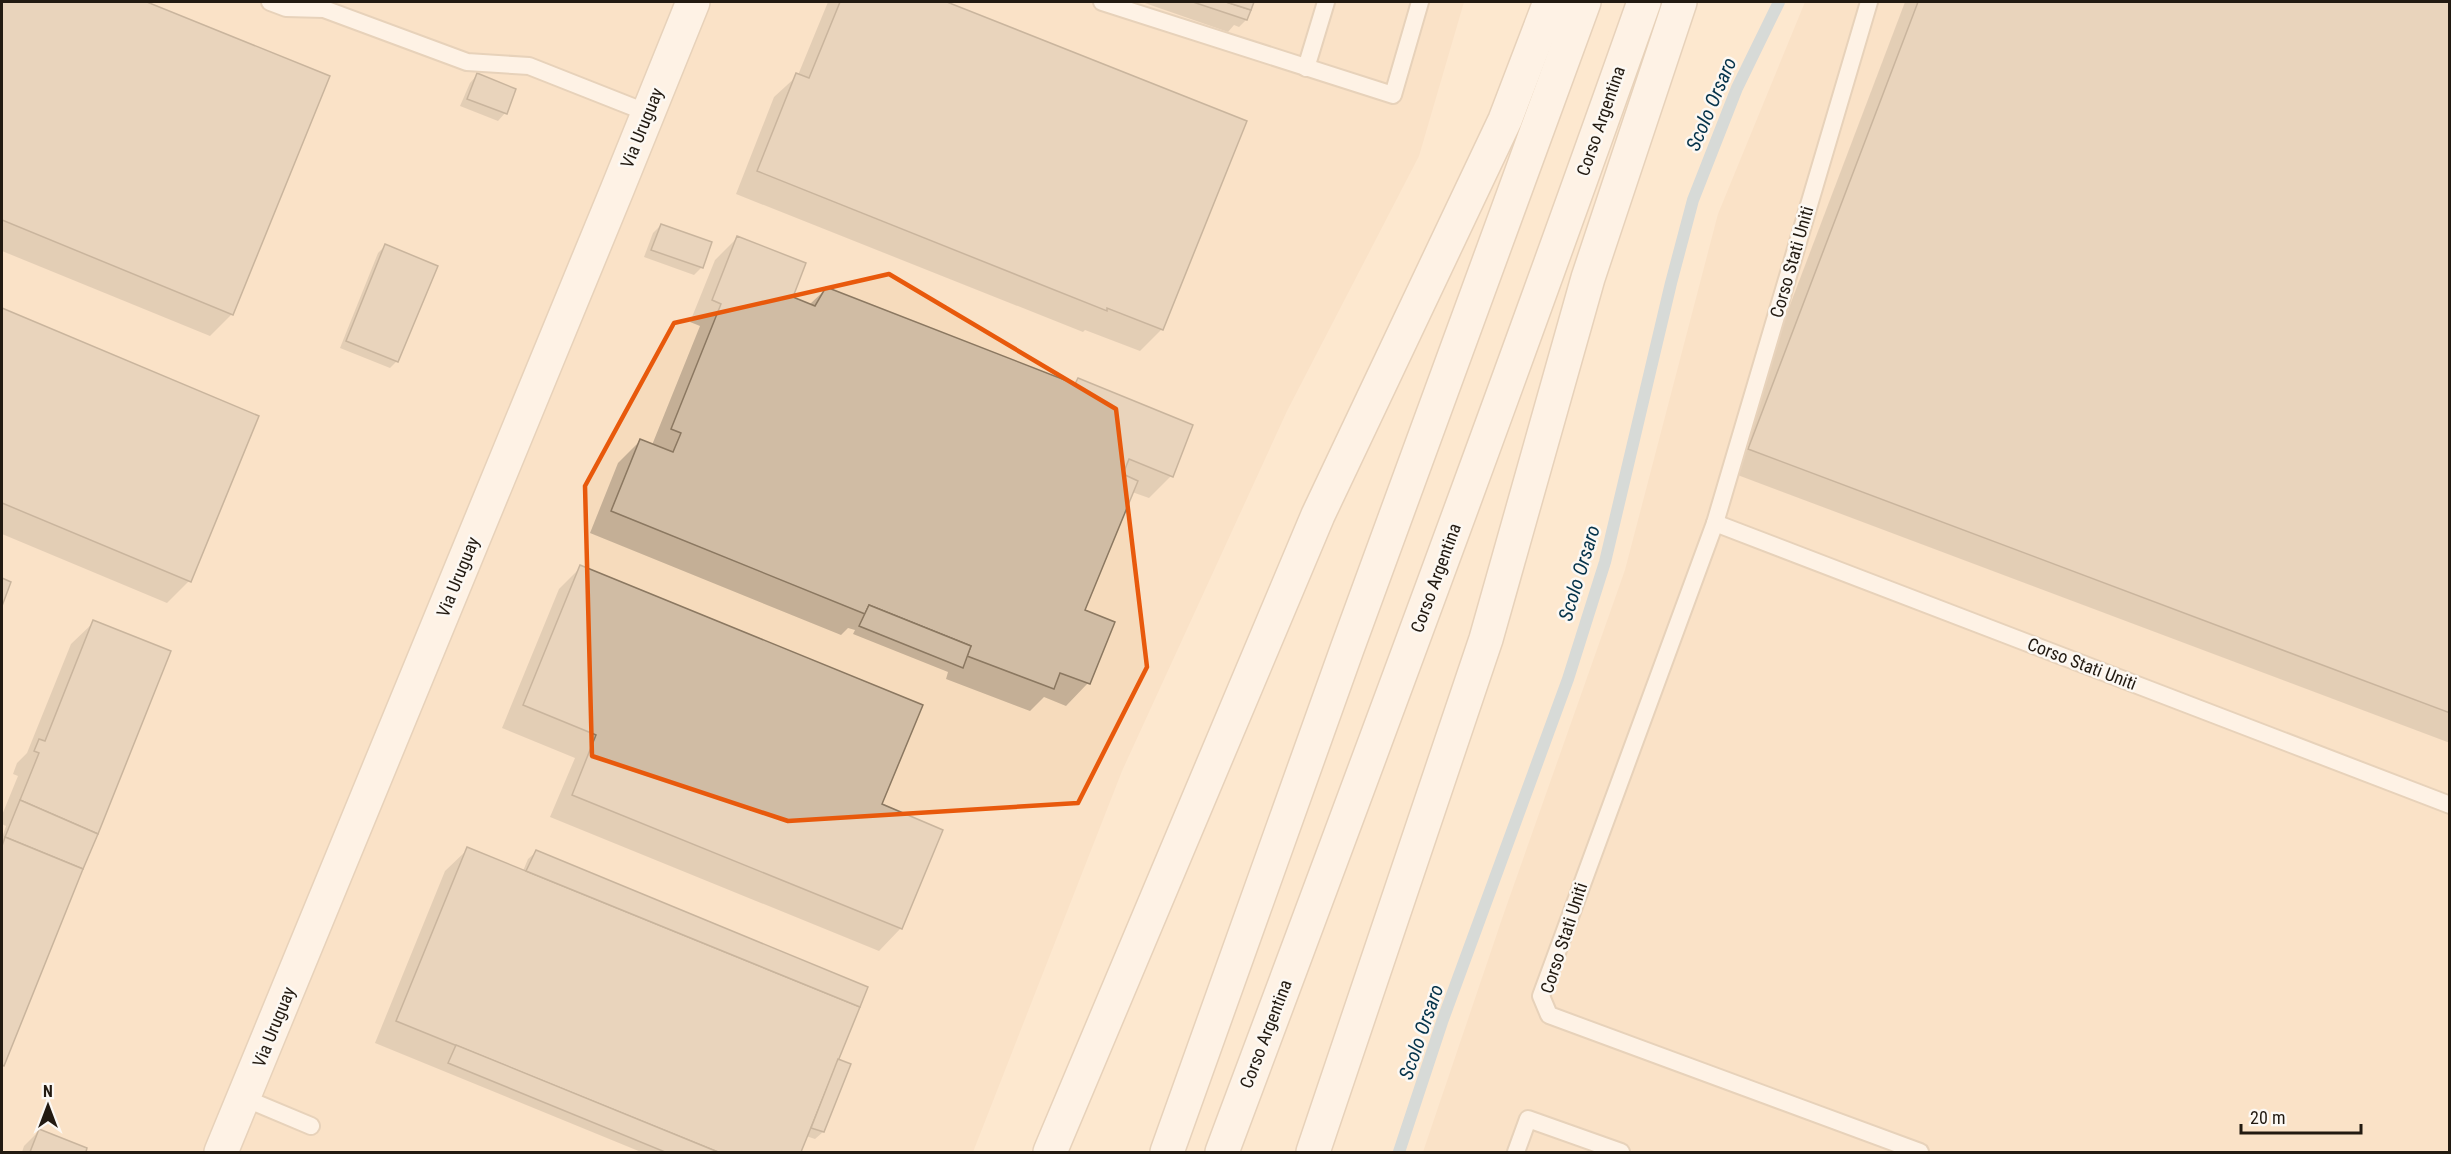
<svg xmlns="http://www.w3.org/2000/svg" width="2451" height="1154" viewBox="0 0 2451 1154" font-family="'Roboto Condensed',sans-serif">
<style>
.built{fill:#f6dbbc}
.shadow{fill:#0003}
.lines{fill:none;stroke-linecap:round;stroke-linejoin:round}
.stream{stroke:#a8c9df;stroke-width:12}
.building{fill:#d0bca4;stroke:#8b7861;stroke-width:1.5}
.service-casing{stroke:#cdb8a0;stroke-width:20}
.tertiary-casing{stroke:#cdb8a0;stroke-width:36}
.trunk-casing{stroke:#cdb8a0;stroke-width:36}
.service{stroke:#fff;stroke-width:16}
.tertiary{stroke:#fff;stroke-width:33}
.trunk{stroke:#fff;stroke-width:33}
.marked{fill:none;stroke:#e8590c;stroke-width:4.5;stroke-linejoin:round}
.labels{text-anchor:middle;stroke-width:5;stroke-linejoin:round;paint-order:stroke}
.street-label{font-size:18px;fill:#221a11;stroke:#fcf8f3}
.water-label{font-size:20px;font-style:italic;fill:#05334a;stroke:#fcf8f3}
</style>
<rect width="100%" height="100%" fill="#fde8cf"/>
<g class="built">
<path d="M 2,2 L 1464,2 L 1419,156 L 1287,411 L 1122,771 L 973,1152 L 2,1152 Z"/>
<path d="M 1805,2 L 2449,2 L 2449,1152 L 1423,1152 L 1504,913 L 1625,570 L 1718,214 Z"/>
</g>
<g class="shadow">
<path d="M 2,2 L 143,2 L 328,77 L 232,314 L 210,336 L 2,251 Z"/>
<path d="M 828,2 L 943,2 L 1245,122 L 1162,329 L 1140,351 L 1085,330 L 1083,332 L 736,194 L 774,97 L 798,75 Z"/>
<path d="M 1142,2 L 1253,2 L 1246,20 L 1239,27 L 1234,25 L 1228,32 Z"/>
<path d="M 1905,2 L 2450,2 L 2450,743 L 1727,471 Z"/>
<path d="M 477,75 L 505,113 L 498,121 L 460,106 L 470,83 Z"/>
<path d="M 661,225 L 702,267 L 694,275 L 644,257 L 653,233 Z"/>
<path d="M 738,237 L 791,298 L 809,305 L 826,289 L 1171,476 L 1149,498 L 1132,492 L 1084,611 L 1088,683 L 1066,706 L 1044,697 L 1030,711 L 946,679 L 948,672 L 853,634 L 855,630 L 848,628 L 841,635 L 590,533 L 618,463 L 640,441 L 652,445 L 700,326 L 690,322 L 715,260 Z"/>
<path d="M 385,246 L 397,361 L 390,368 L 340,348 L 378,253 Z"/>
<path d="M 2,310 L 257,416 L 189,581 L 167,603 L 2,534 Z"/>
<path d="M 581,567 L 880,805 L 901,928 L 879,951 L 550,817 L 575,758 L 502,728 L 559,589 Z"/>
<path d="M 94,622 L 3,1065 L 2,1066 L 2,838 L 6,826 L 2,824 L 2,815 L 18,776 L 13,774 L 17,763 L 27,753 L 71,644 Z"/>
<path d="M 468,849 L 523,871 L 528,859 L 536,852 L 866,988 L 837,1060 L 849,1065 L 823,1132 L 815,1139 L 806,1136 L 799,1152 L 641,1152 L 375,1043 L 445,871 Z"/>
<path d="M 39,1131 L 85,1149 L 84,1152 L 22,1152 L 24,1146 Z"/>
</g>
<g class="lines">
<path class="stream" d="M 1399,1152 L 1442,1022 L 1568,679 L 1605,562 L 1671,283 L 1693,200 L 1737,88 L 1779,2"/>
</g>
<g class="building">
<path d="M 2,2 L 147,2 L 330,76 L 233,315 L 2,220 Z"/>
<path d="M 840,2 L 947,2 L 1247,121 L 1163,330 L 1107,308 L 1107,311 L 757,171 L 796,73 L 809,78 Z"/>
<path d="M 1193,2 L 1226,2 L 1251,10 L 1247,20 Z"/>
<path d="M 1226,2 L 1254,2 L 1251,10 Z"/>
<path d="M 1918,2 L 2450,2 L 2450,713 L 1748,449 Z"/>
<path d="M 477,73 L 516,89 L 507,114 L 467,99 Z"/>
<path d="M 661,224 L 712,242 L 703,268 L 651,250 Z"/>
<path d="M 737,236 L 806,263 L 793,297 L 815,306 L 826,287 L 1075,384 L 1078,378 L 1193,425 L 1173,477 L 1129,459 L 1123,474 L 1138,481 L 1085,610 L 1115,622 L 1090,684 L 1060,673 L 1054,689 L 967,656 L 971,646 L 869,605 L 865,614 L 611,511 L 640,439 L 673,452 L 681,433 L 671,429 L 721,304 L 712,300 Z"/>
<path d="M 385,244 L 438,266 L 398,362 L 346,341 Z"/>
<path d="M 2,308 L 259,416 L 191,582 L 2,503 Z"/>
<path d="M 580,565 L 923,705 L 882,804 L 943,830 L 902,929 L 572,795 L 596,735 L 523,705 Z"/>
<path d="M 2,578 L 11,582 L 2,606 Z"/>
<path d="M 869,605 L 971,646 L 963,668 L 859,626 Z"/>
<path d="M 93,620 L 171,651 L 98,834 L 20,800 L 39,753 L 34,751 L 39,739 L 45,741 Z"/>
<path d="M 20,800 L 98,834 L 83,869 L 5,837 Z"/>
<path d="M 5,837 L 83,869 L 4,1066 L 2,1065 L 2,846 Z"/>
<path d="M 467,847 L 860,1007 L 801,1152 L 718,1152 L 396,1021 Z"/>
<path d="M 536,850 L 868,987 L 860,1007 L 526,871 Z"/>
<path d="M 456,1045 L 718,1152 L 665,1152 L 448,1063 Z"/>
<path d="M 838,1059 L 851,1064 L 824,1132 L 811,1128 Z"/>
<path d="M 39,1129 L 87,1148 L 86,1152 L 30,1152 Z"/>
</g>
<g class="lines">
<g class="service-casing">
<g id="service">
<path d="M 270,2 L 286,8 L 324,9 L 467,62 L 529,66 L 648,113"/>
<path d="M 1102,2 L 1393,95 L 1420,2"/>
<path d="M 1869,2 L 1715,523 L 1541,996 L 1549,1015 L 1920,1152"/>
<path d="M 1306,68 L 1326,2"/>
<path d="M 1715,523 L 2450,805"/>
<path d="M 244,1098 L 311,1126"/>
<path d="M 1516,1152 L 1528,1119 L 1621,1152"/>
</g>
</g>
<g class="tertiary-casing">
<path id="tertiary" d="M 221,1152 L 617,190 L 693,2"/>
</g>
<g class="trunk-casing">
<g id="trunk">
<path d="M 1050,1152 L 1318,515 L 1505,120 L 1550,2"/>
<path d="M 1167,1152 L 1347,649 L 1584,2"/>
<path d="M 1222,1152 C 1365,770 1508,387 1644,2"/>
<path d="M 1313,1152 L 1486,639 L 1588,278 L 1680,2"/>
</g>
</g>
<use href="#service" class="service"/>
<use href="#tertiary" class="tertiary"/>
<use href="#trunk" class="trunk"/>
</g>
<path d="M0 0H2451V1154H0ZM 889,274 L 1116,409 L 1147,667 L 1078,803 L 788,821 L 592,756 L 585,486 L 674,323 Z" fill="#fde8cf" fill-opacity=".55" fill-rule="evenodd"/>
<path class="marked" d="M 889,274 L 1116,409 L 1147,667 L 1078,803 L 788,821 L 592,756 L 585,486 L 674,323 Z"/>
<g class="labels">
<g class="street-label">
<text transform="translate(1601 121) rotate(-71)" y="6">Corso Argentina</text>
<text transform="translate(642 128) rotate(-68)" y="6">Via Uruguay</text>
<text transform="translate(1792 262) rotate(-74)" y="6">Corso Stati Uniti</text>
<text transform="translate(458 577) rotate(-68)" y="6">Via Uruguay</text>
<text transform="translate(1436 578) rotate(-70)" y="6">Corso Argentina</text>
<text transform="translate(2082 664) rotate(21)" y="6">Corso Stati Uniti</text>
<text transform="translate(1564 938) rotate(-72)" y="6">Corso Stati Uniti</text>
<text transform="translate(274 1027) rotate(-68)" y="6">Via Uruguay</text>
<text transform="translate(1266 1034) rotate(-69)" y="6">Corso Argentina</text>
</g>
<g class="water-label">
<text transform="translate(1711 104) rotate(-67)" y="7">Scolo Orsaro</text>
<text transform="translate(1579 573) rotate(-73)" y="7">Scolo Orsaro</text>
<text transform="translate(1421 1032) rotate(-71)" y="7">Scolo Orsaro</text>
</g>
</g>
<rect width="2451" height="1154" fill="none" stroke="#221a11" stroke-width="6"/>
<g transform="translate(48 1106)" stroke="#fcf8f3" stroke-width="4.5" paint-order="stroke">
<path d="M0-4.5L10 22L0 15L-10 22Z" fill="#221a11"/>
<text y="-9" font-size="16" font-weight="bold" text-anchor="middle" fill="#221a11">N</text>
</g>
<path d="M2241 1124v9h120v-9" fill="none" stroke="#221a11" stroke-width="3"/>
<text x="2250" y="1124" font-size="18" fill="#221a11" stroke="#fcf8f3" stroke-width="4.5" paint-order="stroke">20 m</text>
</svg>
